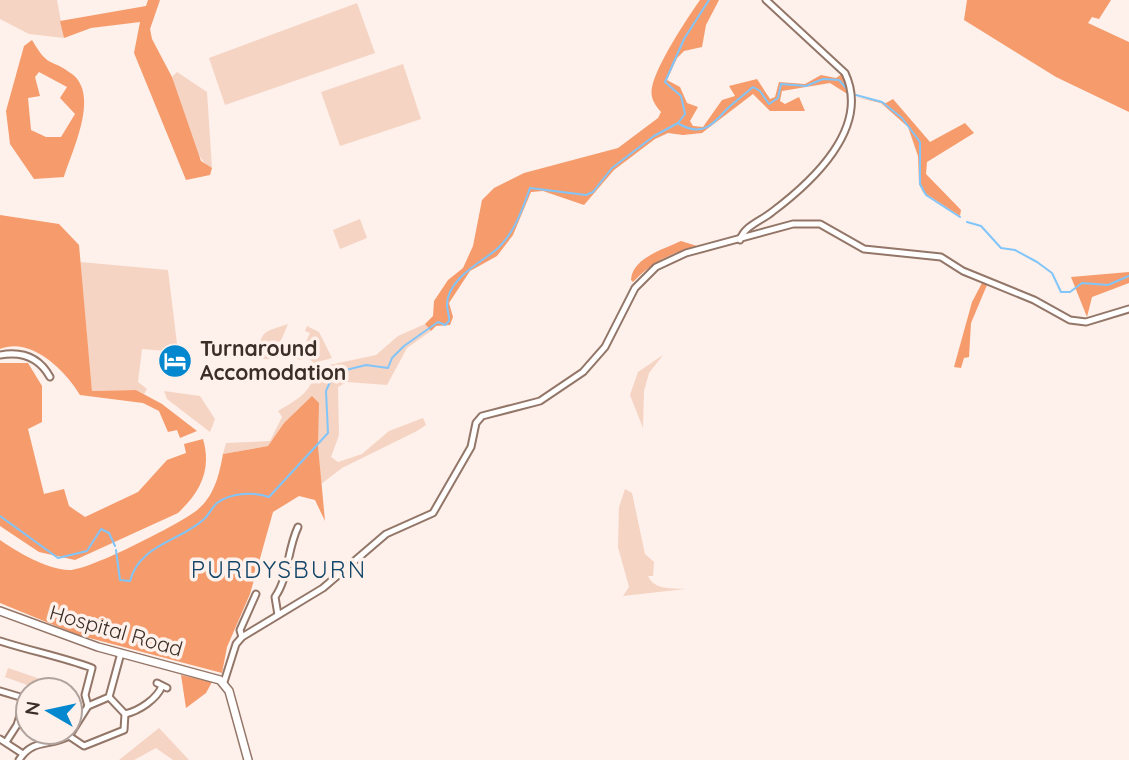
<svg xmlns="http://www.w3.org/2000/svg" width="1129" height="760" viewBox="0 0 1129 760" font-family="Quicksand,sans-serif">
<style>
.green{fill:#f5d4c4}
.forest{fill:#f59b6c;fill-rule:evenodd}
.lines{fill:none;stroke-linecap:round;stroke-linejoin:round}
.stream{stroke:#82c5f9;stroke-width:2}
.minor-casing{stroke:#937668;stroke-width:9}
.secondary-casing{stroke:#937668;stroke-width:10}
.minor{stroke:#fff;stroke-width:5}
.secondary{stroke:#fff;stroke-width:7}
.labels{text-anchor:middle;stroke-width:7;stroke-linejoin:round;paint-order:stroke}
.poi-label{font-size:21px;font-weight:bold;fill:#3a2e27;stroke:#fef0ea;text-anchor:start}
.street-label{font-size:21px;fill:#3a2e27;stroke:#fef0ea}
.quarter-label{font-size:24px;letter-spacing:2px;fill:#134669;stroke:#fef0ea}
</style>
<rect width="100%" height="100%" fill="#fef0ea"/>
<g class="green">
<path d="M 0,0 L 57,0 L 64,38 L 29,34 L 0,19 Z"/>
<path d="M 357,3 L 375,53 L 225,105 L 209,58 Z"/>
<path d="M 403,64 L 421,119 L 340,146 L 321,92 Z"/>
<path d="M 177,72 L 207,92 L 212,168 C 193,162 178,97 172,77 Z"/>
<path d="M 360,219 L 367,238 L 340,249 L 333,230 Z"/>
<path d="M 80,262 L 168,270 L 178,352 L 142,349 L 138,382 L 147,389 L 144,394 L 136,390 L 92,391 Z"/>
<path d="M 288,324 L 273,359 L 262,359 C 257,331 264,332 288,324 Z"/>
<path d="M 425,324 L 431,331 L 407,348 L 387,385 L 347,382 L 338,387 L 339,435 L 331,457 L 338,462 L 362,454 L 389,431 L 423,418 L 426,425 L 417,431 L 342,468 L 321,484 L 318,446 L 284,423 L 268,446 L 223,454 L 226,443 L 270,441 L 282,417 L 278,411 C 298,399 313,392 315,368 L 376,355 L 398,336 Z"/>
<path d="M 307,326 L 319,332 L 332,358 L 314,363 L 307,357 L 300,360 L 285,353 L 290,342 L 295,344 L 293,350 L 301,353 L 310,333 L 305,331 Z"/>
<path d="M 663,355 L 649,373 L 644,391 L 643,428 L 630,395 L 638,372 Z"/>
<path d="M 164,391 L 200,396 L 215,419 L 210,432 L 167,399 Z"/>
<path d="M 625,489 L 632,493 L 645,554 L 654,562 L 653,576 L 648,576 C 654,590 671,588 685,589 L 623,596 L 629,587 L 618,547 L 619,507 Z"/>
<path d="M 8,668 L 58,685 L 56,690 L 41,690 L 5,677 Z"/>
<path d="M 159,728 L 189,760 L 173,760 L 156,748 L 134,760 L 119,760 Z"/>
</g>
<g class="forest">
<path d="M 148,0 L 160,0 L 150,29 L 152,39 L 172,77 L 201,161 L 212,168 L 210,175 L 186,180 L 134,53 L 140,22 L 91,28 L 64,38 L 60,21 L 146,6 Z"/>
<path d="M 700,0 L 719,0 L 706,25 L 702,47 L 684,51 L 677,58 L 667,80 L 680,87 L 687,103 L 698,107 L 690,121 L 693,126 L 703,127 L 722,100 L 735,96 L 729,86 L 757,79 L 770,99 L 775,97 L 779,82 L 805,84 L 821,75 L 836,78 L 842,74 L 849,95 L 830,83 L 782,91 L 780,101 L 785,104 L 799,97 L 805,111 L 770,111 L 753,94 L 702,133 L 683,135 L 668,133 L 655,139 L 614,170 L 584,205 L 543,191 L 531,192 L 513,235 L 497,256 L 470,271 L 449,303 L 453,317 L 450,325 L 436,326 L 431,331 L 425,324 L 433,316 L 434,301 L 448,280 L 463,268 L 473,246 L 482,200 L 494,188 L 524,173 L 618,148 L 658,118 L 661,112 C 654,104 650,97 652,87 C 657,64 686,20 700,0 Z"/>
<path d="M 967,0 L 1111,0 L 1099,19 L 1092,17 L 1088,23 L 1129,42 L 1129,112 L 1056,77 L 964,20 Z"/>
<path d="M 32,40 C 49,69 49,57 72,74 C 100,95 72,151 64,177 L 34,179 L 10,144 L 6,111 L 24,46 ZM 39,72 L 67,87 L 60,98 L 75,114 L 61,137 L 46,137 L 31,130 L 28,98 L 40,96 L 35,77 Z"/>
<path d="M 855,97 L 886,103 L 893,99 L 930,142 L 965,123 L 974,133 L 927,162 L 926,174 L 961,210 L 960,216 L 923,192 L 919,184 L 918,156 L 908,127 L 881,103 Z"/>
<path d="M 0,215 L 59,224 L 79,245 L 92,391 L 136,390 L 162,404 L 197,431 L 180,438 L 177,430 L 168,432 L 159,411 L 143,403 L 80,395 C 66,371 31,336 0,349 Z"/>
<path d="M 681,241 L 697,246 C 671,253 652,262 633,282 L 631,280 C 632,258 664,249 681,241 Z"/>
<path d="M 1129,272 L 1129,283 L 1092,297 L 1087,317 L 1071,277 Z"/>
<path d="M 982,283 L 987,285 L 971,323 L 969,357 L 964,358 L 961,368 L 954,367 L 972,302 Z"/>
<path d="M 0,363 L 28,363 L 42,386 L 42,422 L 28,429 L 44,494 L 64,489 L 69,506 L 85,517 L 138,492 L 167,460 L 186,453 L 184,444 L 203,439 C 212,470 200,492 178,513 L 75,560 L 39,552 L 0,526 Z"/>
<path d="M 312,396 L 319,403 L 318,446 L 325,521 L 315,500 L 299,496 L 273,512 L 250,594 L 227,647 L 222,673 L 78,635 L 0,603 L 0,540 C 19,553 46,569 69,570 C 88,571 179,524 196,511 C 214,497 219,476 223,454 L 268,446 L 284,423 Z"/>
<path d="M 181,675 L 212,682 L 206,693 L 186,708 Z"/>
</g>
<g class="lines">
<g class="stream">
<path d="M 856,95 L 882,102 L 902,118 L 920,142 L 920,184 L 926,195 L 960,217"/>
<path d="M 679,124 C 701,136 711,127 726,110 C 734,102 744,95 753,87 L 760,91 L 769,104 L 778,98 L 781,84 L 806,86 L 823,79 L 839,80 L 847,89"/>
<path d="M 967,222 L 981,226 L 1001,248 L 1015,250 L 1037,262 L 1052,273 L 1061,292 L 1070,292 L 1082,283 L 1108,285 L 1129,276"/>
<path d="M 0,516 L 58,558 L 87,551 L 101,529 L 109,533 L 115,546"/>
<path d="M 116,550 L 120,580 L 130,581 C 139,545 180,541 203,520 C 209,515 212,507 217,503 C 232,492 255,492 269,497 L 328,433 L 326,391 L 334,373 L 366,365 L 388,368 L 392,358 L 404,346 L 438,322 L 445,325 L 449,321 C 450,316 447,311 447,305 C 447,281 476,265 492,253 C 512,239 522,211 530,188 L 586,195 L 593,192 L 612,168 L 654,136 L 678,123 L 685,114 L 681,96 L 665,82 L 684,39 L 709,0"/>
</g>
<g class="minor-casing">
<g id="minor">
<path d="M 740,240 C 744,226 761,221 772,212 C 812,182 871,128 845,73 L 766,0"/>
<path d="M 0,355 C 22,351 39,357 50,377"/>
<path d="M 278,615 L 275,597 C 289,577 287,550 298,527"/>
<path d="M 242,637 L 240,630 L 256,594"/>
<path d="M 0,641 C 31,651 62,657 92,668 L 85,695 L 88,706"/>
<path d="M 224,682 L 236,644 L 242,637 L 323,588 L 386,534 L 433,513 L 471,447 L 476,423 L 482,416 L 540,401 L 583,372 L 605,347 L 635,288 L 656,267 L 686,253 L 793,224 L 820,224 L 864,249 L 941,257 L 963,271 L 1034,300 L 1070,320 L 1086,322 L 1129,309"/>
<path d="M 157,683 L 167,688"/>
<path d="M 0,691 L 27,699"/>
<path d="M 125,714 C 139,711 157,699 162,686"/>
<path d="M 69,736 L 84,746 L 124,730 L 125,714 L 109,697"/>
<path d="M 0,739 L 23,754"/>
<path d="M 6,742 L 17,725 L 25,699"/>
<path d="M 19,760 C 33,738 49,747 69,736 L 88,706 L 109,697 L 121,653"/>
</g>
</g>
<g class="secondary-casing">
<path id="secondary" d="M 0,611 L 98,647 L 220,680 L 229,691 L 248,760"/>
</g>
<use href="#minor" class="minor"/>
<use href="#secondary" class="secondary"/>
</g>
<defs>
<g id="hotel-disc" transform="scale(1.75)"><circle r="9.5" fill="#0387ce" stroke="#fef0ea"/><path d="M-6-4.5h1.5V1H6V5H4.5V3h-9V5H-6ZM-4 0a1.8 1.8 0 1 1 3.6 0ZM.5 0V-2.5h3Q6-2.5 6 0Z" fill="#fff"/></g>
</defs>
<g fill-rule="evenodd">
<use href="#hotel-disc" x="175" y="361"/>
</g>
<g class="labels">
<g class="poi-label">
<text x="200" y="356">Turnaround<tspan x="200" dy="24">Accomodation</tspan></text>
</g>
<g class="street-label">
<text transform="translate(116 631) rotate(16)" y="7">Hospital Road</text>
</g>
<g class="quarter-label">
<text x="279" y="578">PURDYSBURN</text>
</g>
</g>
<g transform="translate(49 711) rotate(279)"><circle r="33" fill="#fef0ea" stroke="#b0a29c" stroke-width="2"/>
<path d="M0-5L12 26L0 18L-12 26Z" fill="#0387ce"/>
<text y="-10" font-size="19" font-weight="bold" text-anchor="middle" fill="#3a2e27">N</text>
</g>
</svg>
